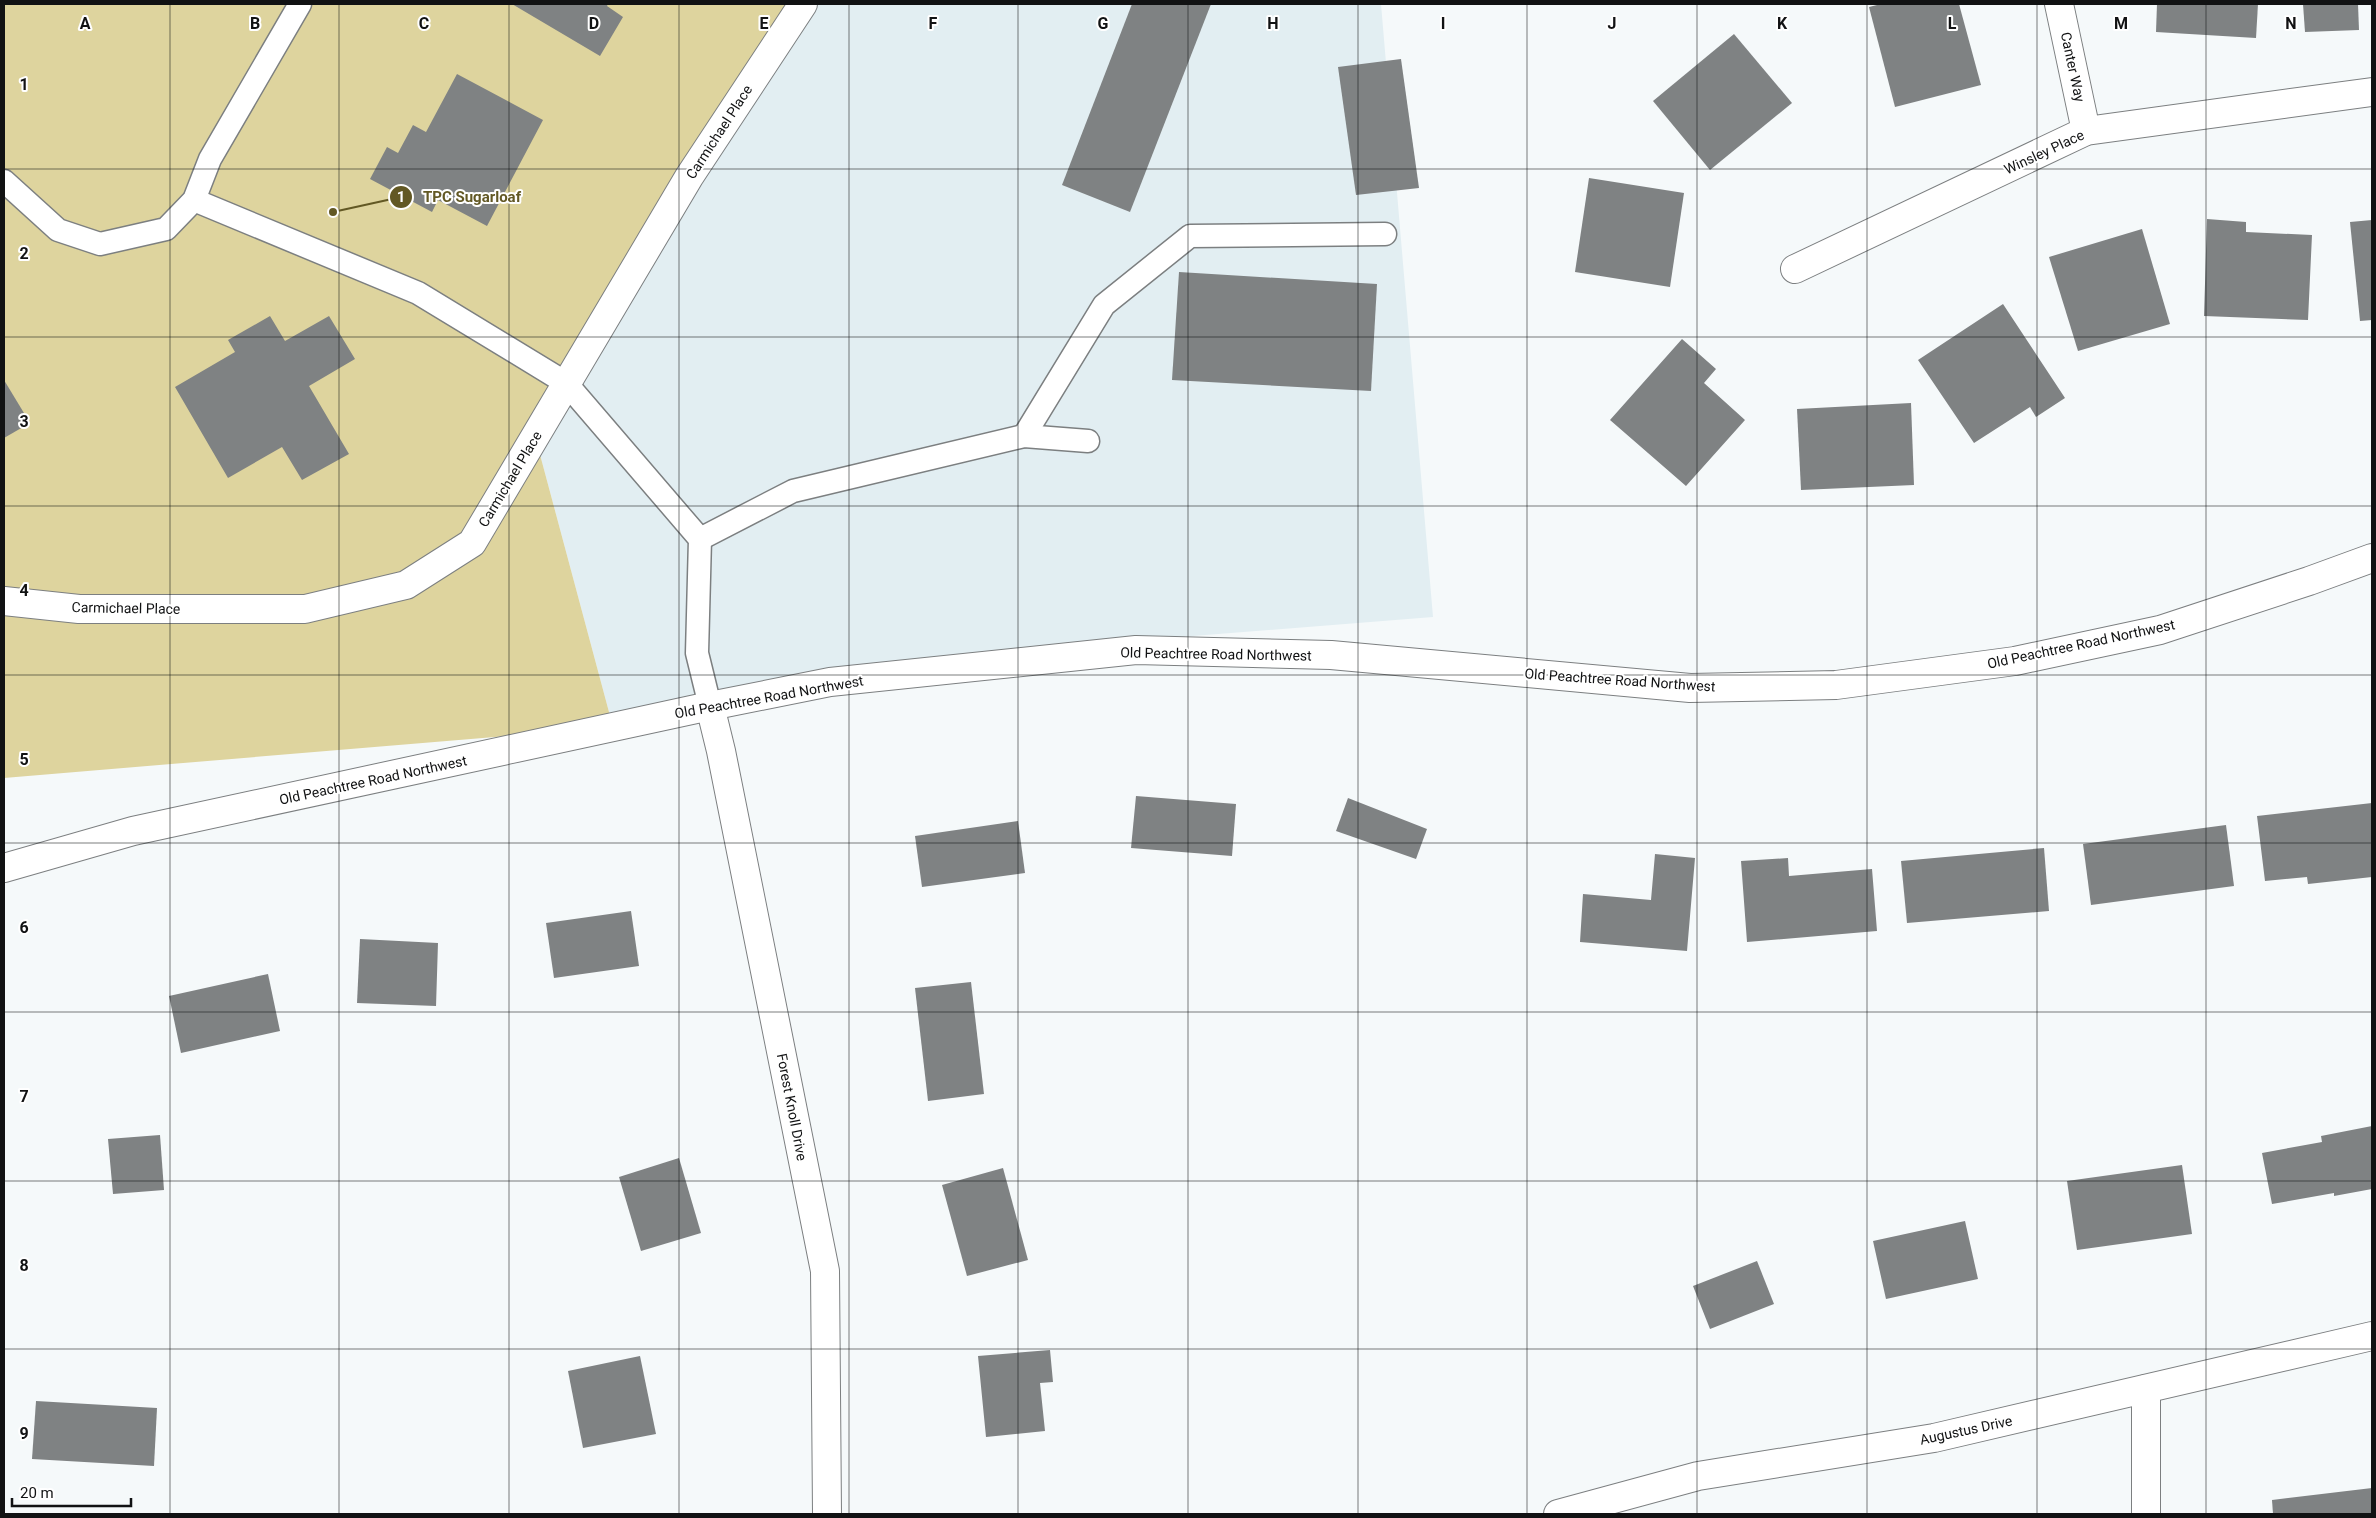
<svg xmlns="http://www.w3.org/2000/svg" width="2376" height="1518" viewBox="0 0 2376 1518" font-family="Roboto,sans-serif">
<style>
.built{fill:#e2eef2}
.green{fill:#ded49e}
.building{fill:#7f8283}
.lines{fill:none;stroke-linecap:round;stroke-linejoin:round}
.service-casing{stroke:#7c7f80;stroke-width:25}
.minor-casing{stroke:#7c7f80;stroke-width:30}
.secondary-casing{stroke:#7c7f80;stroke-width:30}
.service{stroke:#fff;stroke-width:22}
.minor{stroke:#fff;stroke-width:28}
.secondary{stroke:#fff;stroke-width:28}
.grid{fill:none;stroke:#111213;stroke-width:1;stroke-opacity:0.55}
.labels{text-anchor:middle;stroke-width:4;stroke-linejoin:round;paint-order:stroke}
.street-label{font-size:14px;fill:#111213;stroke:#fff}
.grid-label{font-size:16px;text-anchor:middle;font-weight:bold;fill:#111213;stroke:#fff;stroke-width:4;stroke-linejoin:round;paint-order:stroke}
.leader{fill:none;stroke:#625824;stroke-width:2}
.callout-dot{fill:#625824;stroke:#fff;stroke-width:2}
.mark-label{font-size:15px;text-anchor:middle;font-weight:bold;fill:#fff}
.callout-label{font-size:15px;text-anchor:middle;font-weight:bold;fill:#625824;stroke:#fff;stroke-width:4;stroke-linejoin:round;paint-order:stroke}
</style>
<rect width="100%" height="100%" fill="#f5f9fa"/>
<path class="built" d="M 794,4 L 1381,4 L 1433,617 L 1028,649 L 613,727 L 531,421 Z"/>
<path class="green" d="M 4,4 L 794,4 L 531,421 L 613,727 L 4,778 Z"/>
<g class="building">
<path d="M 512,4 L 608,4 L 607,6 L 623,17 L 600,56 Z"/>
<path d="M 1132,4 L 1211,4 L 1130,212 L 1062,185 Z"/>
<path d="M 1881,4 L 1959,4 L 1981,85 L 1895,107 L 1869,7 Z"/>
<path d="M 2157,4 L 2258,4 L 2256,38 L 2156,32 Z"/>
<path d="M 2303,4 L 2358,4 L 2359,30 L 2305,32 Z"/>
<path d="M 1734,34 L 1792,103 L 1710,170 L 1653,101 Z"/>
<path d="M 1401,59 L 1419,188 L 1356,195 L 1338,67 Z"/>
<path d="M 457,74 L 543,120 L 487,226 L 438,200 L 432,212 L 370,179 L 387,147 L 398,153 L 413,125 L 426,132 Z"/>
<path d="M 1589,178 L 1684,193 L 1670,287 L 1575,272 Z"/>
<path d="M 2207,219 L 2246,222 L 2246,232 L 2312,235 L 2308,320 L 2204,316 Z"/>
<path d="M 2372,220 L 2372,320 L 2360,321 L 2350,222 Z"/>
<path d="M 2142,229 L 2170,324 L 2078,351 L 2049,257 Z"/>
<path d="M 1179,272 L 1377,284 L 1371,391 L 1172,380 Z"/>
<path d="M 2003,304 L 2065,398 L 2036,417 L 2030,407 L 1974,443 L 1918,360 Z"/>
<path d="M 270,316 L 285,341 L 329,316 L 355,359 L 309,386 L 349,454 L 302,480 L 282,447 L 228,478 L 175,387 L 235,352 L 228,340 Z"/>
<path d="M 1682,339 L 1716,369 L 1704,383 L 1745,420 L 1686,486 L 1610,420 Z"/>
<path d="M 4,380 L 30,423 L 4,438 Z"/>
<path d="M 1911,403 L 1914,485 L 1801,490 L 1797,409 Z"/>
<path d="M 1136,796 L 1236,804 L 1232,856 L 1131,848 Z"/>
<path d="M 1348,798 L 1427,829 L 1416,859 L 1336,831 Z"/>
<path d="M 2372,803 L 2372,877 L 2308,884 L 2307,877 L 2265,881 L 2257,816 Z"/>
<path d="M 1018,821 L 1025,873 L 922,887 L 915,836 Z"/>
<path d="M 2226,825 L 2234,886 L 2091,905 L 2083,844 Z"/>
<path d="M 2044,848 L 2049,911 L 1907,923 L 1901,861 Z"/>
<path d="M 1655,854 L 1695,858 L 1687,951 L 1580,942 L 1583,894 L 1651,900 Z"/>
<path d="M 1788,858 L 1789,876 L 1872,869 L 1877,931 L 1747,942 L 1741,861 Z"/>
<path d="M 631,911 L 639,966 L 554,978 L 546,923 Z"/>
<path d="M 360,939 L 438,943 L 436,1006 L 357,1003 Z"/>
<path d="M 268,974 L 280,1031 L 181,1053 L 169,996 Z"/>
<path d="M 971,982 L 984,1094 L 928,1101 L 915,988 Z"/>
<path d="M 2372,1126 L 2372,1189 L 2334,1196 L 2334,1193 L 2272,1204 L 2262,1153 L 2322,1142 L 2321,1136 Z"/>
<path d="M 160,1135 L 164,1190 L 113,1194 L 108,1139 Z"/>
<path d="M 679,1158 L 701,1233 L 641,1251 L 619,1177 Z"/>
<path d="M 2182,1165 L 2192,1234 L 2077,1250 L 2067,1181 Z"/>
<path d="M 1003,1168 L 1028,1260 L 967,1276 L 942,1185 Z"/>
<path d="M 1965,1221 L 1978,1279 L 1886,1299 L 1873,1241 Z"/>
<path d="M 1757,1261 L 1774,1304 L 1710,1329 L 1693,1286 Z"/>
<path d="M 1050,1350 L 1053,1382 L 1040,1383 L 1045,1431 L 986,1437 L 978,1356 Z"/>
<path d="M 640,1356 L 656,1434 L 583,1448 L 568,1371 Z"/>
<path d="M 36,1401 L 157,1408 L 154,1466 L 32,1459 Z"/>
<path d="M 2372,1488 L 2372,1514 L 2273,1514 L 2272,1500 Z"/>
</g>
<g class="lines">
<g class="service-casing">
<g id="service">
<path d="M 4,181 L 58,230 L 100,244 L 166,229 L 194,200 L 210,159 L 300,4"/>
<path d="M 194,200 L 418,293 L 566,383 L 700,539 L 697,653 L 710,706"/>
<path d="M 1024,436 L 1104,305 L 1190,236 L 1385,234"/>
<path d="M 700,539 L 793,491 L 1024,436 L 1088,441"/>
</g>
</g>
<g class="minor-casing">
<g id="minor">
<path d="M 2059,4 L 2086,131"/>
<path d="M 1795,269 L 2086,131 L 2372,92"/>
<path d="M 4,601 L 79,609 L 305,609 L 406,585 L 472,543 L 689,177 L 803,4"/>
<path d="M 710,706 L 721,751 L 825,1271 L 827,1514"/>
<path d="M 2146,1389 L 2146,1514"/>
<path d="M 1558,1514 L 1698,1476 L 1934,1438 L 2372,1336"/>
</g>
</g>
<g class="secondary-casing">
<path id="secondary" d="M 4,868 L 133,831 L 710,706 L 830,682 L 1136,650 L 1331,655 L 1690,688 L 1836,685 L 2015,661 L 2160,630 L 2309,581 L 2372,558"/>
</g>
<use href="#service" class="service"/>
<use href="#minor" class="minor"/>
<use href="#secondary" class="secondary"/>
</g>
<path class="grid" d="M 170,4 L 170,1514M 339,4 L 339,1514M 509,4 L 509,1514M 679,4 L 679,1514M 849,4 L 849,1514M 1018,4 L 1018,1514M 1188,4 L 1188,1514M 1358,4 L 1358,1514M 1527,4 L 1527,1514M 1697,4 L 1697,1514M 1867,4 L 1867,1514M 2037,4 L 2037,1514M 2206,4 L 2206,1514M 4,169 L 2372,169M 4,337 L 2372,337M 4,506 L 2372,506M 4,675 L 2372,675M 4,843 L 2372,843M 4,1012 L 2372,1012M 4,1181 L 2372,1181M 4,1349 L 2372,1349"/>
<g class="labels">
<g class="street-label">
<text transform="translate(2073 67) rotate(78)" y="5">Canter Way</text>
<text transform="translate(719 132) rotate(-57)" y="5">Carmichael Place</text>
<text transform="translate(2044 152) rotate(-25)" y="5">Winsley Place</text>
<text transform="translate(510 479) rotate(-59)" y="5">Carmichael Place</text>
<text transform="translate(126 608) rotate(1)" y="5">Carmichael Place</text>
<text transform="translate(2081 644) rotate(-12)" y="5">Old Peachtree Road Northwest</text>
<text transform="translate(1216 654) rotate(1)" y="5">Old Peachtree Road Northwest</text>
<text transform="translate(1620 680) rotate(4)" y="5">Old Peachtree Road Northwest</text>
<text transform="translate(769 697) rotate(-10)" y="5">Old Peachtree Road Northwest</text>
<text transform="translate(373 780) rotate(-12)" y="5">Old Peachtree Road Northwest</text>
<text transform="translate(792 1107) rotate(79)" y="5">Forest Knoll Drive</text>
<text transform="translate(1966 1430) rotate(-12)" y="5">Augustus Drive</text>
</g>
</g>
<g class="grid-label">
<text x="85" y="29">A</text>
<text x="255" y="29">B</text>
<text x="424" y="29">C</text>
<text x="594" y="29">D</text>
<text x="764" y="29">E</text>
<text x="933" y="29">F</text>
<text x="1103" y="29">G</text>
<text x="1273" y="29">H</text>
<text x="1443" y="29">I</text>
<text x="1612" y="29">J</text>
<text x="1782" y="29">K</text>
<text x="1952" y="29">L</text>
<text x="2121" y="29">M</text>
<text x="2291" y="29">N</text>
<text x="24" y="90">1</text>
<text x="24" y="259">2</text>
<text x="24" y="427">3</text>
<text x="24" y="596">4</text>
<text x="24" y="765">5</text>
<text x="24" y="933">6</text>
<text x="24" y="1102">7</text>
<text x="24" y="1271">8</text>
<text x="24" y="1439">9</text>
</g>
<path class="leader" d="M333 212L401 197"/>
<g class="callout-dot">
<circle cx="333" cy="212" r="5"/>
<circle cx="401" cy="197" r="12"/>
</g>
<g class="mark-label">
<text x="401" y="202">1</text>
</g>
<g class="callout-label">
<text x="472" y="202">TPC Sugarloaf</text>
</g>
<rect width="2376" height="1518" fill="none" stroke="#111213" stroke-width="10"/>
<path d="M12 1498v8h119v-8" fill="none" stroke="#111213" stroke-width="2.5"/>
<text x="20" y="1498" font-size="15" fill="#111213" stroke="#ffffff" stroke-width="4" paint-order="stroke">20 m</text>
</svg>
